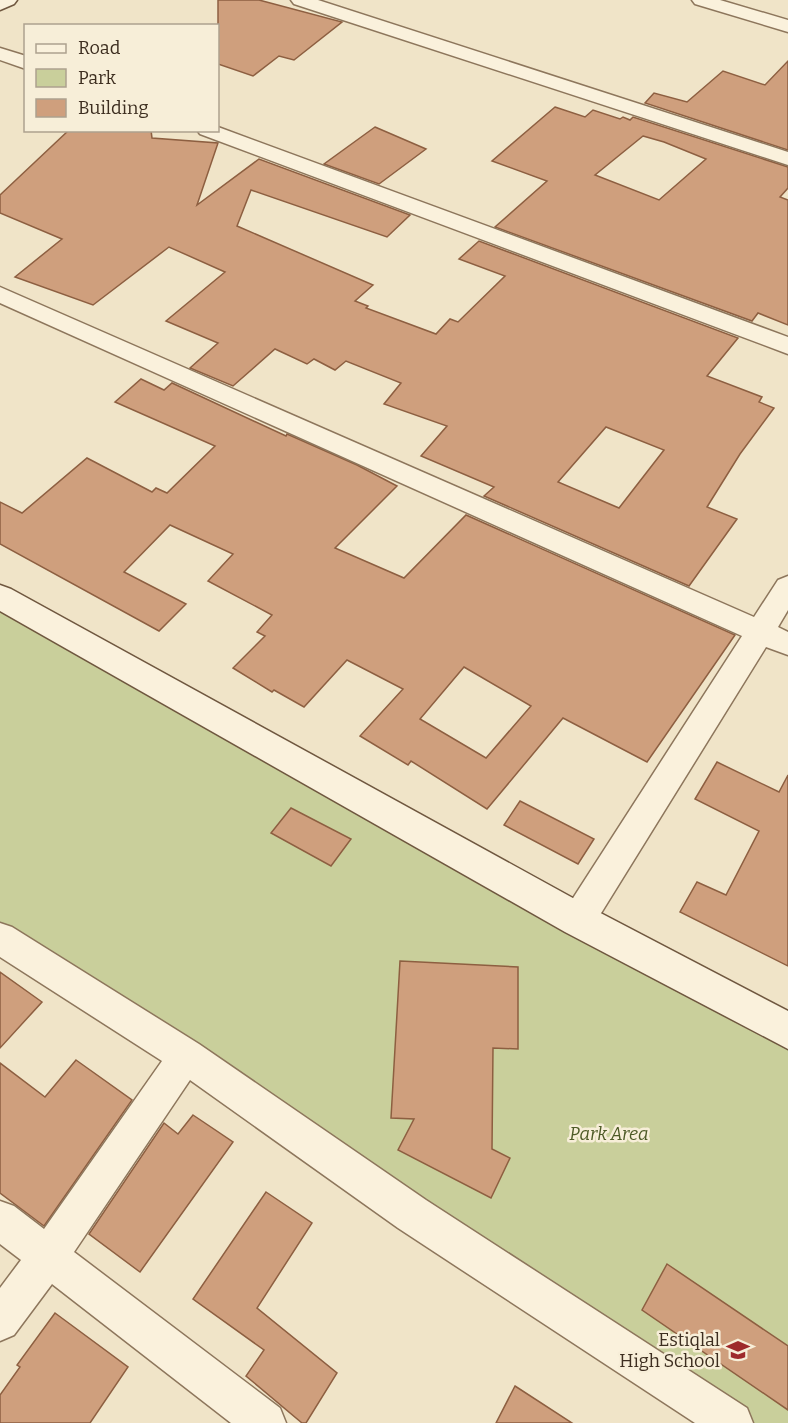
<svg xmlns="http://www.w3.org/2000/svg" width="788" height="1423" viewBox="0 0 788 1423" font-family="Bitter,serif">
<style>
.green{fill:#c9cf9b}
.building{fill:#cf9f7d;stroke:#8d5f41;stroke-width:1.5;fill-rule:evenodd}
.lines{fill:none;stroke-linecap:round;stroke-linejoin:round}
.street-casing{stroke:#8d765c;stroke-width:3}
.secondary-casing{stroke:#6f573f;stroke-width:3}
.street{fill:#faf1dc;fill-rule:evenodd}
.secondary{fill:#faf1dc;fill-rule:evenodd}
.labels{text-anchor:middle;stroke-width:5;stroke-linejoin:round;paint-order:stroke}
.near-park-label{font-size:18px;font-style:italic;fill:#4d5a26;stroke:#f7eed8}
.near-poi-label{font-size:18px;fill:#3d2e20;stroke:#f7eed8;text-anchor:end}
</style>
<rect width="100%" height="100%" fill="#f0e4c8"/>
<path class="green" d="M 0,597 L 788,1031 L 788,1423 L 731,1423 L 0,944 Z"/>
<g class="building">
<path d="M 218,0 L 259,0 L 342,22 L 294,60 L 279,56 L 253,76 L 218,64 Z"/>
<path d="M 788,61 L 788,150 L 645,103 L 654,93 L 687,102 L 723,71 L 765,85 Z"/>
<path d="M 555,107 L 585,117 L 593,110 L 620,119 L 623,117 L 630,120 L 633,117 L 788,167 L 788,188 L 780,197 L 788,200 L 788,325 L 758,313 L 752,321 L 495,227 L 547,181 L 492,161 ZM 643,136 L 664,142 L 706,159 L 659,200 L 595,175 Z"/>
<path d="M 375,127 L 426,149 L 379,184 L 324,164 Z"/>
<path d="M 69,130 L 151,130 L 152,138 L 218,143 L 197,205 L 259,159 L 410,215 L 387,237 L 251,190 L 237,226 L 373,285 L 355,301 L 368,306 L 366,308 L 436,334 L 450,319 L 458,322 L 505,276 L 459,259 L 479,241 L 738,338 L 707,376 L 762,397 L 759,402 L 774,408 L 740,454 L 707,507 L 737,519 L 689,586 L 484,496 L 494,487 L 421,456 L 447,426 L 384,404 L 401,383 L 346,361 L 335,370 L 314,359 L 307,364 L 275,349 L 233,386 L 190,368 L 218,343 L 166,321 L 225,272 L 169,247 L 93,305 L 15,277 L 62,239 L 0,213 L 0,195 ZM 606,427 L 664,450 L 619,508 L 558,482 Z"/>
<path d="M 141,379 L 164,390 L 172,383 L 286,436 L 287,434 L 357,465 L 397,486 L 335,548 L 404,578 L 466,515 L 735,635 L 647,762 L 563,718 L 487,809 L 411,761 L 408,765 L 360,736 L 403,689 L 347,660 L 304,707 L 274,690 L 272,692 L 233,668 L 265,636 L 257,632 L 272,615 L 208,581 L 233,554 L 170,525 L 124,572 L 186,604 L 159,631 L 0,544 L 0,502 L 22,513 L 87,458 L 152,492 L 156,488 L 167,493 L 215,446 L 115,402 ZM 464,667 L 531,706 L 486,758 L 420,719 Z"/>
<path d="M 717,762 L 779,792 L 788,775 L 788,966 L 680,912 L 697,882 L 726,895 L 759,831 L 695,799 Z"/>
<path d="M 520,801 L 594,839 L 578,864 L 504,825 Z"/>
<path d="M 291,808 L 351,839 L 331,866 L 271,833 Z"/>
<path d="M 400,961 L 518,967 L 518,1049 L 493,1048 L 492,1149 L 510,1158 L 491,1198 L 398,1150 L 414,1119 L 391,1118 Z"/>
<path d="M 0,972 L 42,1002 L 0,1048 Z"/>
<path d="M 76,1060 L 132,1100 L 44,1226 L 0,1193 L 0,1063 L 45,1097 Z"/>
<path d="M 193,1115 L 233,1142 L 140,1272 L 89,1234 L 164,1123 L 178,1134 Z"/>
<path d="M 266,1192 L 312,1223 L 257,1308 L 337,1373 L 306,1423 L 302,1423 L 246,1376 L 264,1350 L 193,1299 Z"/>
<path d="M 667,1264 L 788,1346 L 788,1410 L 642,1310 Z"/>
<path d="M 55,1313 L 128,1367 L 90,1423 L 0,1423 L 0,1395 L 20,1367 L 17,1365 Z"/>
<path d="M 515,1386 L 572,1423 L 496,1423 Z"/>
</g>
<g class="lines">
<g class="street-casing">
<g id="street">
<path d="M 291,0 L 318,0 L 788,152 L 788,165 L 294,4 Z"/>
<path d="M 692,0 L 720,0 L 788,20 L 788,32 L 695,4 Z"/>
<path d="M 0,48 L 26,56 L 26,69 L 0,60 Z"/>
<path d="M 218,127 L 788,337 L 788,354 L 200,134 L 197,130 L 218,130 Z"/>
<path d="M 0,287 L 754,617 L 778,580 L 788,576 L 788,610 L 778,627 L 788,632 L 788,655 L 766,647 L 590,931 L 578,935 L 566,931 L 561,920 L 566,909 L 742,636 L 0,303 Z"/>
<path d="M 0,923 L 12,927 L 199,1044 L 426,1200 L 747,1408 L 753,1423 L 695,1423 L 398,1228 L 190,1080 L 74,1252 L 280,1408 L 286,1423 L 231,1423 L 52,1284 L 14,1335 L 0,1341 L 0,1288 L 21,1260 L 0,1244 L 0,1201 L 14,1206 L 44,1229 L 162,1061 L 0,957 Z"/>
</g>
</g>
<g class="secondary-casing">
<g id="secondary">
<path d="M 0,0 L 17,0 L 14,4 L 0,10 Z"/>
<path d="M 0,585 L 11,589 L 591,908 L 788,1011 L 788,1049 L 565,932 L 0,611 Z"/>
</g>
</g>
<use href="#street" class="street"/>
<use href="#secondary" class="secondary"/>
</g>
<defs>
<g id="school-bare" transform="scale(1.8)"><path d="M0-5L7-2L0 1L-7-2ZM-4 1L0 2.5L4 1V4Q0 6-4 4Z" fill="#9e2a2b" stroke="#f7eed8" stroke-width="2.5" paint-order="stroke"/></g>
</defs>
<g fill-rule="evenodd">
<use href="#school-bare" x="738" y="1350"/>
</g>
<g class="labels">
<g class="near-park-label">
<text x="609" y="1140">Park Area</text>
</g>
<g class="near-poi-label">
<text x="720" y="1346">Estiqlal<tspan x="720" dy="21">High School</tspan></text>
</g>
</g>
<rect x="24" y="24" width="195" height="108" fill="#f7eed8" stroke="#ada18e" stroke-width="1.5"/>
<rect x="36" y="44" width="30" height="9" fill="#faf1dc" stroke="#ada18e" stroke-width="1.5"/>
<text x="78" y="54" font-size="18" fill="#3d2e20">Road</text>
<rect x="36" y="69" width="30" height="18" fill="#c9cf9b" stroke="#ada18e" stroke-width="1.5"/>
<text x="78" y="84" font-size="18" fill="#3d2e20">Park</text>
<rect x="36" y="99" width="30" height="18" fill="#cf9f7d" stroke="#ada18e" stroke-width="1.5"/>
<text x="78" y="114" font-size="18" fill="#3d2e20">Building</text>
</svg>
